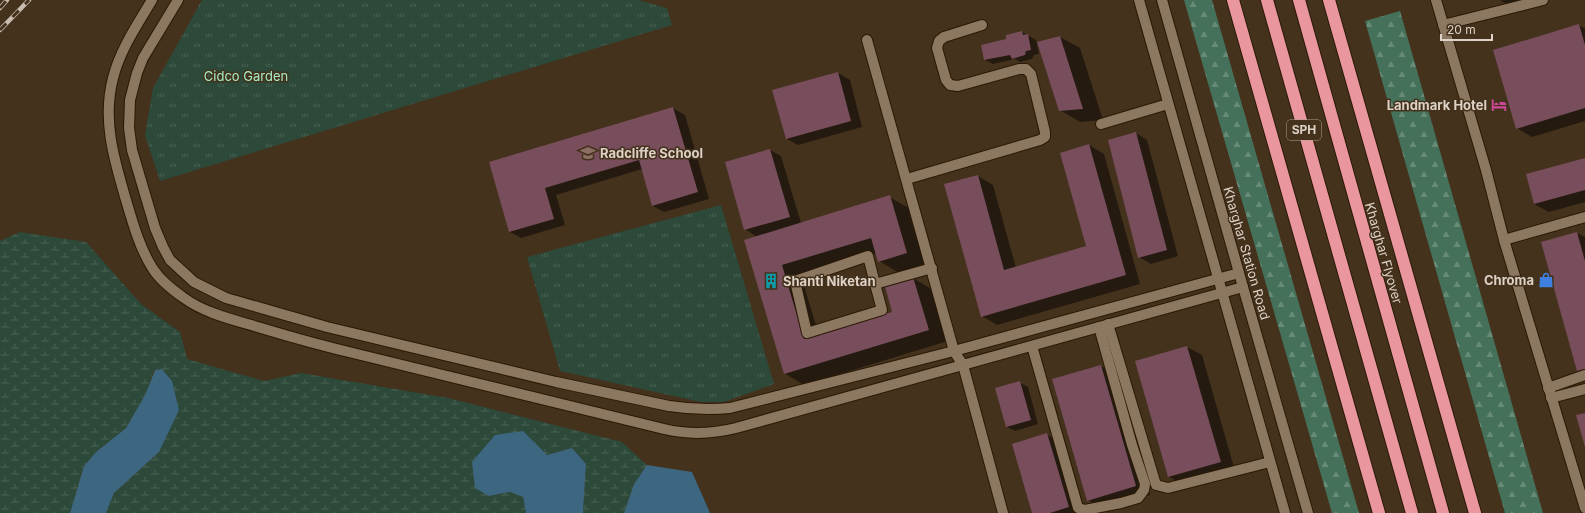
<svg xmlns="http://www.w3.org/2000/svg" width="1585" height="513" viewBox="0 0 1585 513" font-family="Inter,sans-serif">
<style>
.forest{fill:url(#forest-firs)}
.wetland{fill:url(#wetland-marsh)}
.park{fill:url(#park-tufts)}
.water{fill:#3d6780}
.shadow{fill:#0007}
.building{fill:#784d5c}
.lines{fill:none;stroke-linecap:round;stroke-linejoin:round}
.minor-casing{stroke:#2a1905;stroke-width:12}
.highway-casing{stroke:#2a1905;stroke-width:14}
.minor{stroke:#8c7761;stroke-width:10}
.highway{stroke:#ea969f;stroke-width:12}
.rail-casing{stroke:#c8bcae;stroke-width:4.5}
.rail{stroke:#44321d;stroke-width:3;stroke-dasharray:9;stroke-linecap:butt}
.labels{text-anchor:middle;stroke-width:3;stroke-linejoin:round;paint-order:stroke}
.shield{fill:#44321d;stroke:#afa293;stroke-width:1}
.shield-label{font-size:12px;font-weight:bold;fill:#ddd2c5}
.park-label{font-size:13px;fill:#a4edc5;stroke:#44321d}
.poi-label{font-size:13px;font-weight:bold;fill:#ddd2c5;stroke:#44321d;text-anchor:end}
.street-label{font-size:13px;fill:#ddd2c5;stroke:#44321d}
</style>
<defs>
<pattern id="forest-firs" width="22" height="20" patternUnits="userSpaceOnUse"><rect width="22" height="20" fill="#45715a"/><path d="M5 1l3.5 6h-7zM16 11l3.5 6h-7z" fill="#688b78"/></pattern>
<pattern id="wetland-marsh" width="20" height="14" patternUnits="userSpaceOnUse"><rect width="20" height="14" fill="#2c4939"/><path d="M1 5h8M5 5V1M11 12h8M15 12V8" fill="none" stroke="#4a6254"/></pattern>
<pattern id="park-tufts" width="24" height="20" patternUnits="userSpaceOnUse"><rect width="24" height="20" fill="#2c4939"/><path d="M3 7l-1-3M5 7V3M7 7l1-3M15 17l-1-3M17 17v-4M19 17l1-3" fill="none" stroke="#4a6254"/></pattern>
</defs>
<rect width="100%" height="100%" fill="#44321d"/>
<g class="forest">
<path d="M 1184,0 L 1212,0 L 1359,513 L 1332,513 Z"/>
<path d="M 1400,11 L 1543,513 L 1505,513 L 1365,21 Z"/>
</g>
<path class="wetland" d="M 20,232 L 86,242 L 141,304 L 180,332 L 187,359 L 264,381 L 301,373 L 448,398 L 622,442 L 647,465 L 634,484 L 624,513 L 583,513 L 586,464 L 572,448 L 547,455 L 489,496 L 510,492 L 523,497 L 526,513 L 106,513 L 114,493 L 159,452 L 172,381 L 162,369 L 154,370 L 145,395 L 126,428 L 96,452 L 84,466 L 70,513 L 0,513 L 0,241 Z"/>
<g class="park">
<path d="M 202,0 L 639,0 L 667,8 L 672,25 L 160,181 L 145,135 L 153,88 Z"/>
<path d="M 721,205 L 774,384 L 724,402 L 701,402 L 560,371 L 527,257 Z"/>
</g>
<g class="water">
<path d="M 162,369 L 172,381 L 179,410 L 159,452 L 114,493 L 106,513 L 70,513 L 84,466 L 96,452 L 126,428 L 145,395 L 155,370 Z"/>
<path d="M 523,431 L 547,455 L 572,448 L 586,464 L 583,513 L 526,513 L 523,497 L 510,492 L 489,496 L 475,488 L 472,462 L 495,435 Z"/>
<path d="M 647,465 L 692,472 L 710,513 L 624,513 L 634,484 Z"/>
</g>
<g class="shadow">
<path d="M 1500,0 L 1539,0 L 1510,6 Z"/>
<path d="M 1579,25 L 1585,29 L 1585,121 L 1532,137 L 1517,128 Z"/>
<path d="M 1022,32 L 1036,40 L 1039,54 L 1034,55 L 1032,59 L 1020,62 L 1015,59 L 993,64 L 985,60 L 1008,40 Z"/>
<path d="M 1060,37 L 1080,48 L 1103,120 L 1080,122 L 1060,110 Z"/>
<path d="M 838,73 L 850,80 L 862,127 L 798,145 L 787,139 Z"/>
<path d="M 673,108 L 685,115 L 709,199 L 664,212 L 653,206 L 642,169 L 556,195 L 565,225 L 521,238 L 510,232 L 490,163 Z"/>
<path d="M 1136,133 L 1147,140 L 1178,256 L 1151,264 L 1139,257 Z"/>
<path d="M 1089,145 L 1104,154 L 1140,284 L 997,325 L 982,316 L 978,176 L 993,185 L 1016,268 L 1087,247 Z"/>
<path d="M 770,150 L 781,156 L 801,223 L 889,197 L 909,208 L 926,264 L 899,273 L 879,261 L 877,253 L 801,276 L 819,335 L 894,313 L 913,278 L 933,290 L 948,341 L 804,385 L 784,373 L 757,237 L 745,229 Z"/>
<path d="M 1585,159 L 1585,202 L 1549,212 L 1534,204 Z"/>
<path d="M 1577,233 L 1585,237 L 1585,375 L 1578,371 Z"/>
<path d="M 1187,347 L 1202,355 L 1235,471 L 1184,485 L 1169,477 L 1137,362 Z"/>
<path d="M 1101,366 L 1116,374 L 1150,495 L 1102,508 L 1088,500 L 1053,380 Z"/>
<path d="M 1020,383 L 1028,387 L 1038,424 L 1015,431 L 1007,427 L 997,389 Z"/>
<path d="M 1047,435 L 1059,441 L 1080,513 L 1033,513 Z"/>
</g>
<g class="building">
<path d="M 1579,24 L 1585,45 L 1585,108 L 1516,129 L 1493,50 Z"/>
<path d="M 1022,31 L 1023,35 L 1028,34 L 1031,50 L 1026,51 L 1025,55 L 1012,59 L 1010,55 L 984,60 L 981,45 L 1006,39 L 1006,35 Z"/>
<path d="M 1060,36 L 1083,109 L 1059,111 L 1037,42 Z"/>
<path d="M 838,72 L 851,121 L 786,139 L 772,90 Z"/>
<path d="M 673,107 L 698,192 L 652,206 L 639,160 L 545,188 L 554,219 L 509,232 L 489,162 Z"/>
<path d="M 1136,132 L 1167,250 L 1138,258 L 1108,140 Z"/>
<path d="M 1089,144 L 1126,275 L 981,317 L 944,184 L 978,175 L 1004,270 L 1086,246 L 1060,153 Z"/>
<path d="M 770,149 L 790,217 L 744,230 L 725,162 Z"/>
<path d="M 1585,158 L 1585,190 L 1534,204 L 1526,174 Z"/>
<path d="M 890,195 L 907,253 L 878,262 L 871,238 L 782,265 L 804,339 L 892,312 L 885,286 L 913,277 L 929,330 L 784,374 L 744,240 Z"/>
<path d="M 1577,232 L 1585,261 L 1585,369 L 1577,371 L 1541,242 Z"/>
<path d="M 1187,346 L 1221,462 L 1168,477 L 1135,361 Z"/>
<path d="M 1101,365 L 1136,486 L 1087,501 L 1052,379 Z"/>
<path d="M 1020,381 L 1031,420 L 1006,427 L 995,388 Z"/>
<path d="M 1585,413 L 1585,447 L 1576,415 Z"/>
<path d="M 1047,433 L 1069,507 L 1050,513 L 1032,513 L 1012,444 Z"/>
</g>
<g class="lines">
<g class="minor-casing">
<g id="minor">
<path d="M 152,0 C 137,25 120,50 113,78 C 102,120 114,159 126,200 C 133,224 140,249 153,269 C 160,280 174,291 184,298 C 206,314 235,320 261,328 C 294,338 327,347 361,355 C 462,380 563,405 664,429 C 689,435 712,434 736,428 L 1243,287"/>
<path d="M 178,0 L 143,58 L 137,73 L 130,100 L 129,128 L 132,150 L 155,228 L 163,247 L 170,260 L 194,282 L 226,298 L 327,327 L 556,382 L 669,406 C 689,409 709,410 730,408 L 954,351 L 1239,273"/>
<path d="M 1139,0 L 1285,513"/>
<path d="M 1162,0 L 1243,287 L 1308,513"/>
<path d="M 1436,0 L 1486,170 L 1504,240 L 1585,508"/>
<path d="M 1443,25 L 1543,0"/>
<path d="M 867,40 L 954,351 L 963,365 L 1003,513"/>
<path d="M 1101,124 L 1168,104"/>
<path d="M 907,179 L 1040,140 L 1045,137 L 1045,132 L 1031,74 L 1026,69 L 1019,69 L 958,86 L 950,85 L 946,80 L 937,48 L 939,41 L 944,37 L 982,25"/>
<path d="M 1504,240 L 1585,217"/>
<path d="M 875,284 L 882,310 L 807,333 L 795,281 L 868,256 L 875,284 L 932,268"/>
<path d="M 1108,324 L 1156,485 L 1168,488 L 1270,462"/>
<path d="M 1032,346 L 1078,508 L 1085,510 L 1121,503 L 1138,498 L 1144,490 L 1145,484 L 1132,445 L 1099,327"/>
<path d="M 1548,388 L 1585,375"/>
<path d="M 1551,398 L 1585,389"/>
</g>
</g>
<g class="highway-casing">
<g id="highway">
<path d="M 1233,0 L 1379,513"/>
<path d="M 1267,0 L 1412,513"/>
<path d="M 1299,0 L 1443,513"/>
<path d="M 1329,0 L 1475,513"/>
</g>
</g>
<use href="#minor" class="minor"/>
<use href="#highway" class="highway"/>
<g class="rail-casing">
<g id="rail">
<path d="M 0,8 L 7,0"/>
<path d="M 0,30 L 29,0"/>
</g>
</g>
<use href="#rail" class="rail"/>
</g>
<defs>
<g id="hotel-bare" transform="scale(1.2)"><path d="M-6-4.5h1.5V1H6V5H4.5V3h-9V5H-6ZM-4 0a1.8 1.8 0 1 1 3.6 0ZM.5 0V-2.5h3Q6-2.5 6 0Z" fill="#d1479c" stroke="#44321d" stroke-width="2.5" paint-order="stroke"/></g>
<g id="school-bare" transform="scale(1.2)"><path d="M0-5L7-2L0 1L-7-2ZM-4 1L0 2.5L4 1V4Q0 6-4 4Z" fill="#8d6e63" stroke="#44321d" stroke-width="2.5" paint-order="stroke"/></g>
<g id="shop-bare" transform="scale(1.2)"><path d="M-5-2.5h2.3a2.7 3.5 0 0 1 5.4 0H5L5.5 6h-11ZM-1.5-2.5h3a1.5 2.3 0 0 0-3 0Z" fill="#3f7fe0" stroke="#44321d" stroke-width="2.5" paint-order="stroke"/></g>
<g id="building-bare" transform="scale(1.2)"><path d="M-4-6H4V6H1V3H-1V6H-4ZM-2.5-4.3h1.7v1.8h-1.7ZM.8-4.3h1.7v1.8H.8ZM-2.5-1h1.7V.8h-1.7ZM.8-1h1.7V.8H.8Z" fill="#0f9aa8" stroke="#44321d" stroke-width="2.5" paint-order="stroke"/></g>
</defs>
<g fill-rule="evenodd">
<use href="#hotel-bare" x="1499" y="105"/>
<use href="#school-bare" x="588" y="153"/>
<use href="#shop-bare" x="1546" y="280"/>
<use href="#building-bare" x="771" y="281"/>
</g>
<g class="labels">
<rect class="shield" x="1287" y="120" width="34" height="20" rx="3"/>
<g class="shield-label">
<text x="1304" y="134">SPH</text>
</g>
<g class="park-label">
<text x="246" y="81">Cidco Garden</text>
</g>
<g class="poi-label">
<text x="1487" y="110">Landmark Hotel</text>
<text x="600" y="158" text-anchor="start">Radcliffe School</text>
<text x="1534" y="285">Chroma</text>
<text x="783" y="286" text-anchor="start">Shanti Niketan</text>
</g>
<g class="street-label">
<text transform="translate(1247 253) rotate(74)" y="5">Kharghar Station Road</text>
<text transform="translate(1384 253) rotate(74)" y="5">Kharghar Flyover</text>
</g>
</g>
<path d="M1441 34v6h51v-6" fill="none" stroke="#ddd2c5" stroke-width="2"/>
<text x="1447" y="34" font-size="12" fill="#ddd2c5" stroke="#44321d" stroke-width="3" paint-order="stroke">20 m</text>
</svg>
